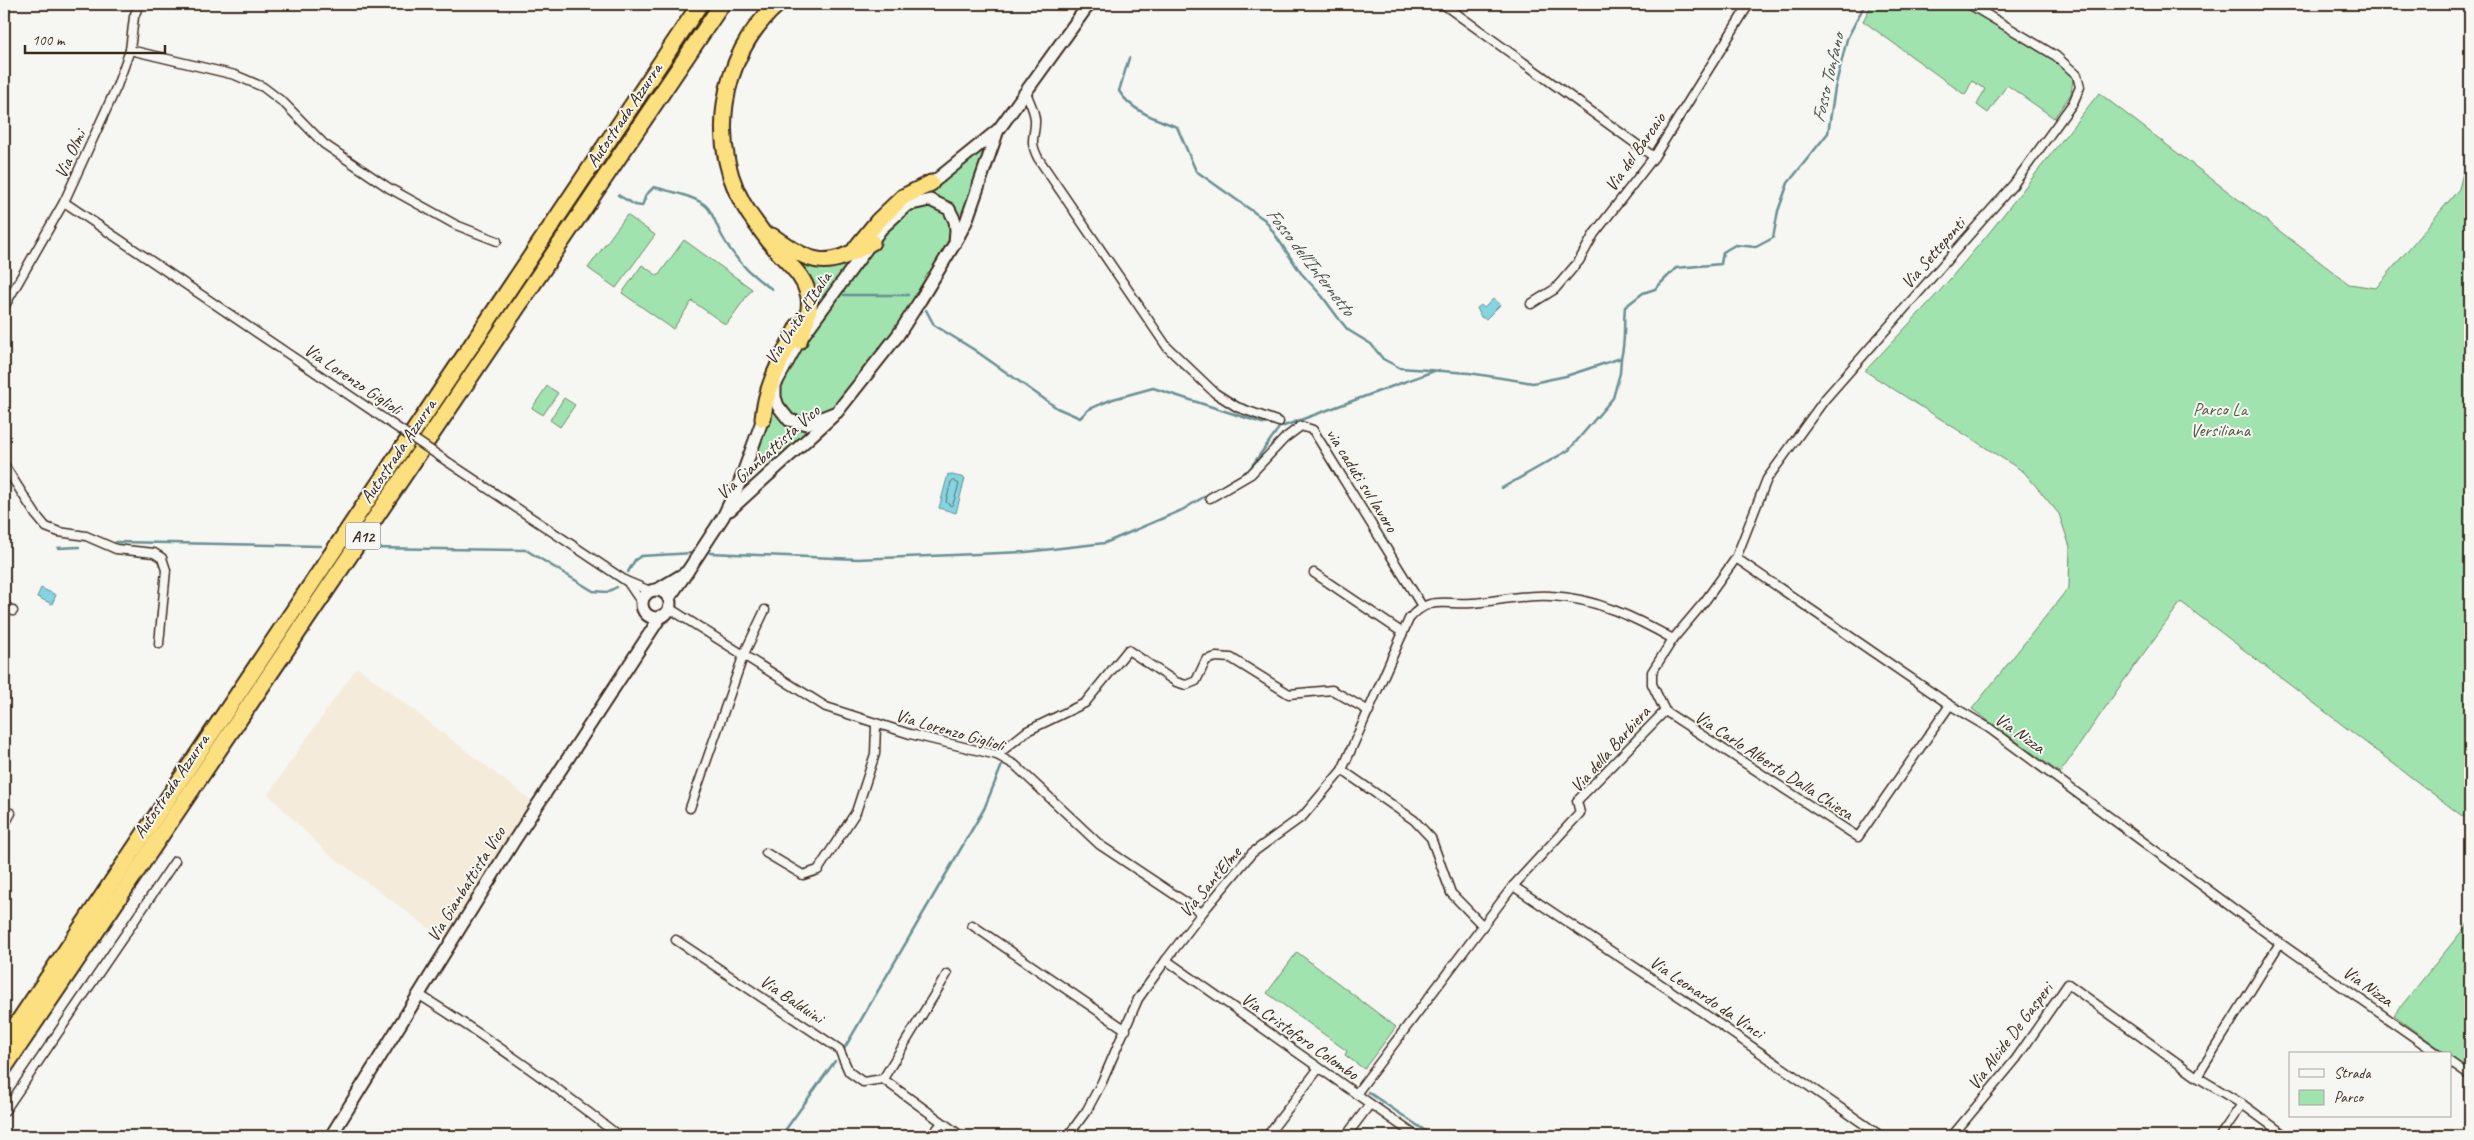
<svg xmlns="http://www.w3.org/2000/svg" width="2474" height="1140" viewBox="0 0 2474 1140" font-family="Caveat,sans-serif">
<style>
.built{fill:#f4ebda}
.green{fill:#a0e3af;stroke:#6e8666}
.water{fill:#84d4e1;stroke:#679093}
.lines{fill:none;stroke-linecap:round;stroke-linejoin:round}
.shore{stroke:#586e6c;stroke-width:1}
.stream{stroke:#679093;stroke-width:2.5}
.street-casing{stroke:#3b2a1e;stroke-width:11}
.secondary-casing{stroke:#3b2a1e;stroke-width:15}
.highway-casing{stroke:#3b2a1e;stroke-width:19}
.street{stroke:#f6f6f2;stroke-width:8}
.secondary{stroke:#f6f6f2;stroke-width:11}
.highway{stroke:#fce080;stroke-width:15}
.street-bridge-casing{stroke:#3b2a1e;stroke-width:11;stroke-linecap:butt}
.street-bridge{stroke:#f6f6f2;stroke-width:8}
.labels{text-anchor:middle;stroke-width:4;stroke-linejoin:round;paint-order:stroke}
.shield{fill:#f6f6f2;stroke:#73675e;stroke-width:1}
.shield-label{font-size:16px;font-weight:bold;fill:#3b2a1e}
.street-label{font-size:18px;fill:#3b2a1e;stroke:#f6f6f2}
.park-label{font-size:18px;fill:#545842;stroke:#f6f6f2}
.water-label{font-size:19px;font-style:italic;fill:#4d544f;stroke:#f6f6f2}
</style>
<rect width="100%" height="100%" fill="#f6f6f2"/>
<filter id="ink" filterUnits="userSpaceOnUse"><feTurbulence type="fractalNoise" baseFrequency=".02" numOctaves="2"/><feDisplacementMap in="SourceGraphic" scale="10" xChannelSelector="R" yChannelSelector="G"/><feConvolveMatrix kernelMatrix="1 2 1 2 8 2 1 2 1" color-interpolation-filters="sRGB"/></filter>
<g filter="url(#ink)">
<path class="built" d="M 357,667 L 533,802 L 445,940 L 326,852 L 268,794 Z"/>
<g class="green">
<path d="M 1872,4 L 1961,4 L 2063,66 L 2073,79 L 2071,94 L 2054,118 L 2007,85 L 1988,113 L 1977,105 L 1985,89 L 1972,81 L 1965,95 L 1863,21 Z"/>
<path d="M 2099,93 L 2349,284 L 2376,288 L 2459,189 L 2470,145 L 2470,822 L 2181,602 L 2125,679 L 2060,773 L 1972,709 L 2069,587 L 2070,547 L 2059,514 L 2024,472 L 1865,371 L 1939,292 L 1989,233 Z"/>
<path d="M 986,149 L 961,221 L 944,200 L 924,194 Z"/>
<path d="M 930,206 C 949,210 951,219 951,236 L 900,323 L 834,405 L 808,419 L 801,420 L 787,413 L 780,397 L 780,387 L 808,337 L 883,233 L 907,213 L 922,207 Z"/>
<path d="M 627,215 L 655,235 L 616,288 L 588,268 Z"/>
<path d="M 684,240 L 752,289 L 726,325 L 692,301 L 673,329 L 622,293 L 642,265 L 658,276 Z"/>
<path d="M 791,256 L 845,261 L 850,267 L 821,306 L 816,306 Z"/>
<path d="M 547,386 L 558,393 L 543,415 L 532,408 Z"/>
<path d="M 773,394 L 779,413 L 817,424 L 771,463 L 757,451 Z"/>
<path d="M 564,398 L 575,405 L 560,427 L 550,420 Z"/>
<path d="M 2470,921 L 2470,1071 L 2450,1056 L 2450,1054 L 2447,1054 L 2394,1015 Z"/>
<path d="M 1297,952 L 1396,1027 L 1364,1069 L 1345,1055 L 1347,1051 L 1267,993 Z"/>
</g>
<g class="water">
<path d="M 1494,298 L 1500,305 L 1486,319 L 1481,317 L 1477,308 L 1481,305 L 1484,308 Z"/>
<path d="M 948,474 L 965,478 L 956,513 L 939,508 Z"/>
<path d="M 41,588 L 56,595 L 52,604 L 37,597 Z"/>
</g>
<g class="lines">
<path class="shore" d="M 954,481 L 959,484 L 953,504 L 951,506 L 946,502 L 951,482 Z"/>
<g class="stream">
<path d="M 1129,58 L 1119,91 C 1131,111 1156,119 1177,127 L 1196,171 L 1265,220 L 1301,273 L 1322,296 L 1339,319 L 1348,330 L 1371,344 L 1383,359 L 1400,368 L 1469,373 L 1533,383 L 1566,376 L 1621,358 C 1626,341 1623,325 1625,307 L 1643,293 L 1655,289 L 1676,268 L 1721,264 L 1723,252 L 1735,245 L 1756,247 L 1773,238 L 1778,211 L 1788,183 L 1828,133 L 1835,88 L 1847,39 L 1865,4"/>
<path d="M 618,195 L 635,205 L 642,206 L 646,195 L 654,187 C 668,191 699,197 708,208 C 714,216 717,227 722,236 C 734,258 751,276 772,289"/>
<path d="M 844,295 L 908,295"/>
<path d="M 926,310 L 934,325 L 973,349 L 1057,408 L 1080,418 L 1089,409 L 1113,399 L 1153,388 L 1262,423 L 1284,426 L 1434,371"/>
<path d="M 1502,488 L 1569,450 L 1613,398 L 1620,373 L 1621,358"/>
<path d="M 116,542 L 321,546"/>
<path d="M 58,548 L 79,547"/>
<path d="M 365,548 L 526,550 L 593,591 L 607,592 L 617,587"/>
<path d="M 710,553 L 858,559 L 1026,552 L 1105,543 L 1182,510 L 1249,470 L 1281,425"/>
<path d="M 628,572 L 635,560 L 641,556 L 693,553"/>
<path d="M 844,1049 L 984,809 L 1002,765"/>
<path d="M 1368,1092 L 1433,1136"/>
<path d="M 781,1136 L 835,1061"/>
</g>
<g class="street-casing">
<g id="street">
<path d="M 1443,4 L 1654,157"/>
<path d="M 130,50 L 235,75 L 263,87 L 284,103 L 324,144 L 389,188 L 456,225 L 497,241"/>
<path d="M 1026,92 C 1029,101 1034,109 1035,119 C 1036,137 1028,138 1038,158 L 1167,347 L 1215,393 L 1237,407 L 1279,422"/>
<path d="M 64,202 L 383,418"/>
<path d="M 1531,304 L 1555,289 L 1579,261 L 1594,234 L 1654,157 L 1749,4"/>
<path d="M 4,307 L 64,202 L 117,86 L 130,50 L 134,17 L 139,4"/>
<path d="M 448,462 L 626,581 L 650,591"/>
<path d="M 4,465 L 36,515 L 46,527 L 59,532 L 86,536 L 116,549 L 154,553 L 162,558 L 166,570 L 159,644"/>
<path d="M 1210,498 L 1251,474 L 1285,438 L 1301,426 L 1313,430 L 1422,606"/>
<path d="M 1736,558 L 1950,705 L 1989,728 L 2280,943"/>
<path d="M 1314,573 L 1403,633"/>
<path d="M 629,584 L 642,603"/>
<path d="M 4,605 L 13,611"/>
<path d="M 669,608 L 826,707 L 910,734 L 997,755 L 1015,765 L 1100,845 L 1202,913"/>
<path d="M 1665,711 L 1858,837 L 1950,705"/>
<path d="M 997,755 L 1027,731 L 1085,703 L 1128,650 L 1176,682 L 1186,685 L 1196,681 L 1206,660 L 1216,657 L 1231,658 L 1289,694 L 1332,690 L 1369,711"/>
<path d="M 1342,770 L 1414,820 L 1431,838 L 1451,893 L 1483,926"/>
<path d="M 690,808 L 744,654 L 765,610"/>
<path d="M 4,826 L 11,813"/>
<path d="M 766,853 L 803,875 L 818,870 L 856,812 L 875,754 L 876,725"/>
<path d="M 1513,886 L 1683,999 L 1881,1136"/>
<path d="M 972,925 L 1126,1030"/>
<path d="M 676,940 L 839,1049 L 849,1072 L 863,1082 L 883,1079 L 961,1136"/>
<path d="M 1166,960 L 1416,1136"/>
<path d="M 418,994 C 490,1039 553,1084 619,1136"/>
<path d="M 2450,1062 L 2470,1076"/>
<path d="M 2197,1077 L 2280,943 L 2438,1054"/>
<path d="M 883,1079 L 947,974"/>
<path d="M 1356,1094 L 1513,886 L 1580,813 L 1577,801 L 1665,711 L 1652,684 L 1652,672 L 1673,639 L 1705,601 L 1736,558 L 1767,479 L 1825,399 L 2013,185 L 2073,103 L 2080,87 L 2077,75 L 2056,56 L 1969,4"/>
<path d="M 4,1112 L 175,861"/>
<path d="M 931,1136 L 942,1123"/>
<path d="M 1068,1136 L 1087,1110 L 1102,1082 L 1138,999 L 1166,960 L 1202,913 L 1252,853 L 1303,816 L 1342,770 L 1409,619 C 1429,595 1444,605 1472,603 C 1498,601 1525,594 1551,596 C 1595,598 1636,618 1673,639"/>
<path d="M 1267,1136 L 1319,1068"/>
<path d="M 1346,1136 L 1370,1104"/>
<path d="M 1952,1136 L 2016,1059 L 2068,984 L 2197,1077 L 2242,1104 L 2286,1136"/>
<path d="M 2220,1136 L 2242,1104"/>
</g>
</g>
<g class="secondary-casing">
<g id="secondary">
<path d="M 926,188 L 999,129 L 1089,4"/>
<path d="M 930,200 L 949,209 L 955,221 L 956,230 L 955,243 L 921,299 L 898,335 L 837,412 L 806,424 L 789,420 L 778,406 L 775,397 L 775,385 L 799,341 L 881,229 L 907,205 Z"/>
<path d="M 957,239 L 966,222 L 998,130"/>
<path d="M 730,510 L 834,415"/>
<path d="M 687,572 L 723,517 L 739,484 L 765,413"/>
<path d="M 657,590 L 687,572 L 669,598"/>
<circle cx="656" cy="604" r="14"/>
<path d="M 331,1136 L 512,844 L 661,616"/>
</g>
</g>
<g class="highway-casing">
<g id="highway">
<path d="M 778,4 C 719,55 705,150 750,215 C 758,226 766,238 775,248 C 787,263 803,274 808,293 C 813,309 804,326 799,341"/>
<path d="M 772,236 C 815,266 826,269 872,242"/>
<path d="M 856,248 L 878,221 L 903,197 L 931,183"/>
<path d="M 763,419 C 766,384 783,357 798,326"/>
<path d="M 4,1043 L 700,4"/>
<path d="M 4,1068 L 722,4"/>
</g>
</g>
<use href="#street" class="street"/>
<use href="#secondary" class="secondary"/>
<use href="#highway" class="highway"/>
<g class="street-bridge-casing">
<path id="street-bridge" d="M 383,418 L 448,462"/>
</g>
<use href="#street-bridge" class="street-bridge"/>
</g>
</g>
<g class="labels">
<rect class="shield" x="345.5" y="522.5" width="35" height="27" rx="4"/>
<g class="shield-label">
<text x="363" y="542">A12</text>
</g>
<g class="street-label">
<text transform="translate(624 115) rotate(-56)" y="6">Autostrada Azzurra</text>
<text transform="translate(1635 152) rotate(-55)" y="6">Via del Barcaio</text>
<text transform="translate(70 154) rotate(-65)" y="6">Via Olmi</text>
<text transform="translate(1933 253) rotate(-49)" y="6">Via Setteponti</text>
<text transform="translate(798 318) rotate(-57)" y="6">Via Unità d'Italia</text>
<text transform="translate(353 379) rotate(34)" y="6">Via Lorenzo Giglioli</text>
<text transform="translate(398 451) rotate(-56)" y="6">Autostrada Azzurra</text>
<text transform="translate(768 452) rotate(-42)" y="6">Via Gianbattista Vico</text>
<text transform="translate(1362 480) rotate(58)" y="6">via caduti sul lavoro</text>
<text transform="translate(950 730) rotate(16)" y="6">Via Lorenzo Giglioli</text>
<text transform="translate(2020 733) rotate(35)" y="6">Via Nizza</text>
<text transform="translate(1610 749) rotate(-48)" y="6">Via della Barbiera</text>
<text transform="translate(1774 765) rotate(33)" y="6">Via Carlo Alberto Dalla Chiesa</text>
<text transform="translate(171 786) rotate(-56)" y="6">Autostrada Azzurra</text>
<text transform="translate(1210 882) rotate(-50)" y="6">Via Sant'Elme</text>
<text transform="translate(466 884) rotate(-58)" y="6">Via Gianbattista Vico</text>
<text transform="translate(2368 986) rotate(35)" y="6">Via Nizza</text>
<text transform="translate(1707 997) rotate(34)" y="6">Via Leonardo da Vinci</text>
<text transform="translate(792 999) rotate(34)" y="6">Via Balduini</text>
<text transform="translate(1300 1036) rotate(35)" y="6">Via Cristoforo Colombo</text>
<text transform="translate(2010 1036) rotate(-53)" y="6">Via Alcide De Gasperi</text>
</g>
<g class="park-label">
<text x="2220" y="415">Parco La<tspan x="2220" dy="21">Versiliana</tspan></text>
</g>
<g class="water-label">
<text transform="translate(1827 78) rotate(-77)" y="7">Fosso Tonfano</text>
<text transform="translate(1311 261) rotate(52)" y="7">Fosso dell'Infernetto</text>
</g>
</g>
<rect width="2474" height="1140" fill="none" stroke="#f6f6f2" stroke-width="20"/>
<rect x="10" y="10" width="2454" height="1120" fill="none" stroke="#3b2a1e" stroke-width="2" filter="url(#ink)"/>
<rect x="2289" y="1052" width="162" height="65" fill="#f6f6f2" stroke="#aba49d"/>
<rect x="2299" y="1069" width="25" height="8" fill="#f6f6f2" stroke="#aba49d"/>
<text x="2334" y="1078" font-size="15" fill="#3b2a1e">Strada</text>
<rect x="2299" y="1090" width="25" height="15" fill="#a0e3af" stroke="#aba49d"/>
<text x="2334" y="1102" font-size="15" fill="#3b2a1e">Parco</text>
<path d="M25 45v8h140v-8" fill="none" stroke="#3b2a1e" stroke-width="2.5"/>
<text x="32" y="45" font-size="15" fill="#3b2a1e" stroke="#f6f6f2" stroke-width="4" paint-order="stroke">100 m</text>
</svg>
